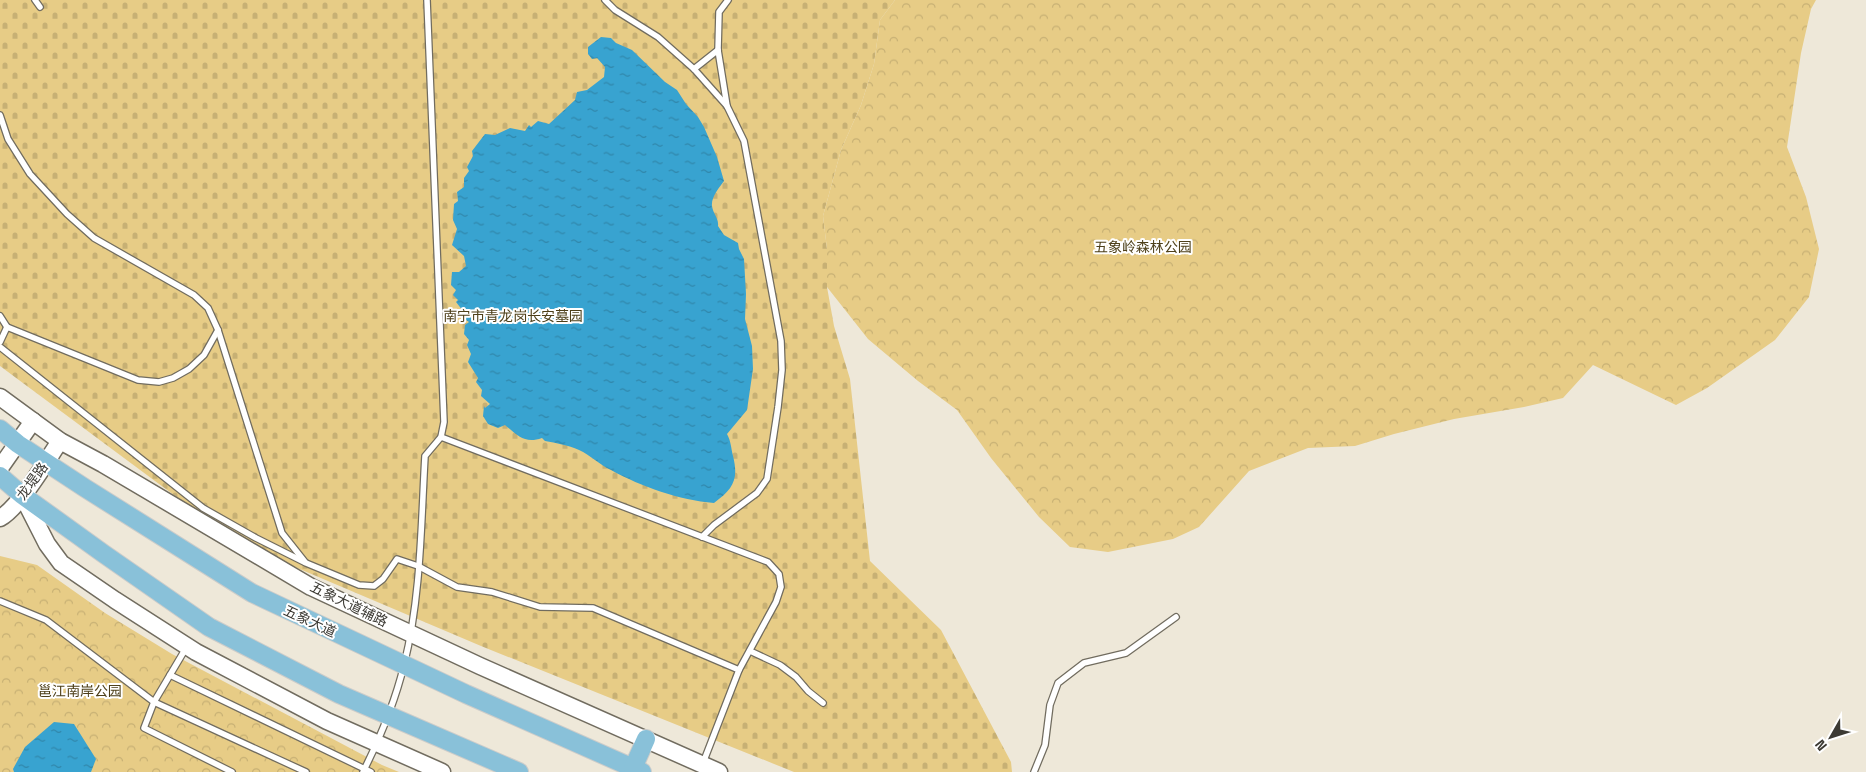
<svg xmlns="http://www.w3.org/2000/svg" width="1866" height="772" viewBox="0 0 1866 772" font-family="'Space Grotesk','Noto Sans SC',sans-serif">
<style>
.cemetery{fill:url(#cemetery-stones)}
.park{fill:url(#park-crowns)}
.water{fill:url(#water-ripples)}
.lines{fill:none;stroke-linecap:round;stroke-linejoin:round}
.lane-casing{stroke:#716c5f;stroke-width:8}
.secondary-casing{stroke:#716c5f;stroke-width:19}
.primary-casing{stroke:#ccccca;stroke-width:20}
.lane{stroke:#fff;stroke-width:5.5}
.secondary{stroke:#fff;stroke-width:16}
.primary{stroke:#89c1d9;stroke-width:18}
.labels{text-anchor:middle;stroke-width:4;stroke-linejoin:round;paint-order:stroke}
.park-label{font-size:14px;fill:#4e401a;stroke:#fff}
.street-label{font-size:14px;fill:#3c3a34;stroke:#fff}
</style>
<defs>
<pattern id="cemetery-stones" width="16" height="16" patternUnits="userSpaceOnUse" patternTransform="scale(1.25)"><rect width="16" height="16" fill="#e7cc86"/><path d="M2 7V4a2 2 0 0 1 4 0v3zM10 15v-3a2 2 0 0 1 4 0v3z" fill="#c7b074"/></pattern>
<pattern id="park-crowns" width="20" height="18" patternUnits="userSpaceOnUse" patternTransform="scale(1.25)"><rect width="20" height="18" fill="#e7cc86"/><path d="M2 6a3 3 0 1 1 6 0M12 15a3 3 0 1 1 6 0" fill="none" stroke="#c7b074"/></pattern>
<pattern id="water-ripples" width="26" height="14" patternUnits="userSpaceOnUse" patternTransform="scale(1.25)"><rect width="26" height="14" fill="#38a3d0"/><path d="M2 4q2-2 4 0t4 0M15 11q2-2 4 0t4 0" fill="none" stroke="#3086aa"/></pattern>
</defs>
<rect width="100%" height="100%" fill="#eee8d9"/>
<path class="cemetery" d="M 0,0 L 895,0 L 880,20 L 874,64 L 861,105 L 841,150 L 823,216 L 827,249 L 827,287 L 834,326 L 850,379 L 870,561 L 941,630 L 1011,762 L 1012,772 L 794,772 L 481,646 L 269,556 L 186,504 L 0,366 Z"/>
<g class="park">
<path d="M 895,0 L 1816,0 L 1811,9 L 1801,53 L 1787,147 L 1806,197 L 1819,249 L 1809,297 L 1775,340 L 1707,388 L 1676,405 L 1593,365 L 1563,398 L 1524,407 L 1454,419 L 1394,434 L 1355,446 L 1308,448 L 1249,471 L 1199,527 L 1173,539 L 1108,552 L 1070,547 L 1039,517 L 991,458 L 957,410 L 918,381 L 868,339 L 827,287 L 827,249 L 823,216 L 841,150 L 861,105 L 874,64 L 880,20 Z"/>
<path d="M 0,556 L 37,565 L 105,613 L 172,654 L 382,765 L 399,772 L 0,772 Z"/>
</g>
<g class="water">
<path d="M 601,37 L 611,38 L 616,43 L 632,50 L 665,82 L 677,90 L 686,104 L 698,117 L 704,127 L 717,157 L 724,181 C 719,188 711,197 712,206 C 713,214 719,218 718,226 L 724,235 L 738,243 L 739,249 L 744,259 L 746,294 L 745,319 L 752,346 L 753,369 L 747,410 L 727,434 C 731,441 731,448 733,456 C 739,480 733,489 714,503 C 679,500 642,487 611,470 C 600,465 590,455 579,450 C 568,445 556,443 545,441 L 542,438 C 525,444 518,436 505,425 L 498,428 L 488,424 L 483,416 L 484,406 L 485,408 L 490,404 L 481,396 L 482,390 L 476,382 L 478,378 L 468,362 L 471,354 L 467,345 L 469,340 L 464,334 L 465,325 L 469,322 L 463,318 L 463,311 L 456,302 L 458,300 L 453,295 L 456,290 L 451,285 L 452,272 L 459,272 L 466,266 L 464,256 L 452,245 L 457,229 L 453,220 L 454,204 L 458,201 L 457,192 L 464,187 L 464,178 L 469,171 L 467,167 L 473,156 L 472,151 L 485,134 L 495,135 L 510,128 L 525,131 L 529,125 L 531,127 L 538,121 L 549,124 L 575,100 L 577,92 L 587,90 L 604,77 L 605,67 L 597,58 L 592,59 L 588,54 L 588,47 Z"/>
<path d="M 54,722 L 74,724 L 96,759 L 91,772 L 14,772 L 13,769 L 25,747 Z"/>
</g>
<g class="lines">
<g class="lane-casing">
<g id="lane">
<path d="M 35,0 L 40,7"/>
<path d="M 605,0 L 615,10 L 658,37 L 694,69 L 727,106 L 744,141 L 781,341 L 782,370 L 778,407 L 767,479 L 757,493 L 714,525 L 702,537"/>
<path d="M 694,69 L 718,50"/>
<path d="M 727,106 L 718,50 L 719,12 L 728,0"/>
<path d="M 0,115 L 8,139 L 30,174 L 67,214 L 94,238 L 194,295 L 208,308 L 218,330 L 282,533 L 305,562"/>
<path d="M 0,316 L 7,327"/>
<path d="M 0,342 L 7,327 L 138,380 L 159,382 L 173,378 L 189,369 L 204,355 L 218,330"/>
<path d="M 0,347 L 203,508 L 256,538 L 306,563 L 359,585 L 374,586 L 383,579 L 397,559 L 418,566 L 457,587 L 492,592 L 540,607 L 593,608 L 739,670"/>
<path d="M 441,437 L 768,562 L 779,574 L 781,587 L 776,602 L 739,670 L 703,763"/>
<path d="M 0,601 L 46,620 L 154,702 L 306,772"/>
<path d="M 186,648 L 154,702 L 144,728 L 232,772"/>
<path d="M 750,651 L 780,665 L 796,677 L 808,691 L 823,703"/>
<path d="M 170,675 L 371,772"/>
<path d="M 363,772 C 380,738 395,702 404,665 C 421,597 421,525 425,456 L 441,437 L 444,422 L 427,0"/>
<path d="M 1034,772 L 1045,745 L 1050,705 L 1058,683 L 1084,663 L 1126,653 L 1176,617"/>
</g>
</g>
<g class="secondary-casing">
<g id="secondary">
<path d="M 0,397 L 60,441 L 103,464 L 311,587 L 480,666 L 719,772"/>
<path d="M 0,468 L 33,421"/>
<path d="M 22,495 L 47,544 L 61,563 L 115,600 L 196,652 L 327,721 L 442,772"/>
<path d="M 0,518 C 19,508 47,460 60,441"/>
</g>
</g>
<g class="primary-casing">
<g id="primary">
<path d="M 0,429 L 18,444 L 85,488 L 252,593 L 466,694 L 642,772"/>
<path d="M 0,476 L 22,495 L 104,554 L 209,627 L 339,694 L 519,772"/>
<path d="M 633,768 L 646,739"/>
</g>
</g>
<use href="#lane" class="lane"/>
<use href="#secondary" class="secondary"/>
<use href="#primary" class="primary"/>
</g>
<g class="labels">
<g class="park-label">
<text x="1143" y="252">五象岭森林公园</text>
<text x="513" y="321">南宁市青龙岗长安墓园</text>
<text x="80" y="696">邕江南岸公园</text>
</g>
<g class="street-label">
<text transform="translate(32 481) rotate(-54)" y="5">龙堤路</text>
<text transform="translate(349 604) rotate(26)" y="5">五象大道辅路</text>
<text transform="translate(310 621) rotate(25)" y="5">五象大道</text>
</g>
</g>
<g transform="translate(1831 737) rotate(231)" stroke="#ffffff" stroke-width="4" paint-order="stroke">
<path d="M0-4L9 19L0 12L-9 19Z" fill="#3c3a34"/>
<text y="-8" font-size="14" font-weight="bold" text-anchor="middle" fill="#3c3a34">N</text>
</g>
</svg>
